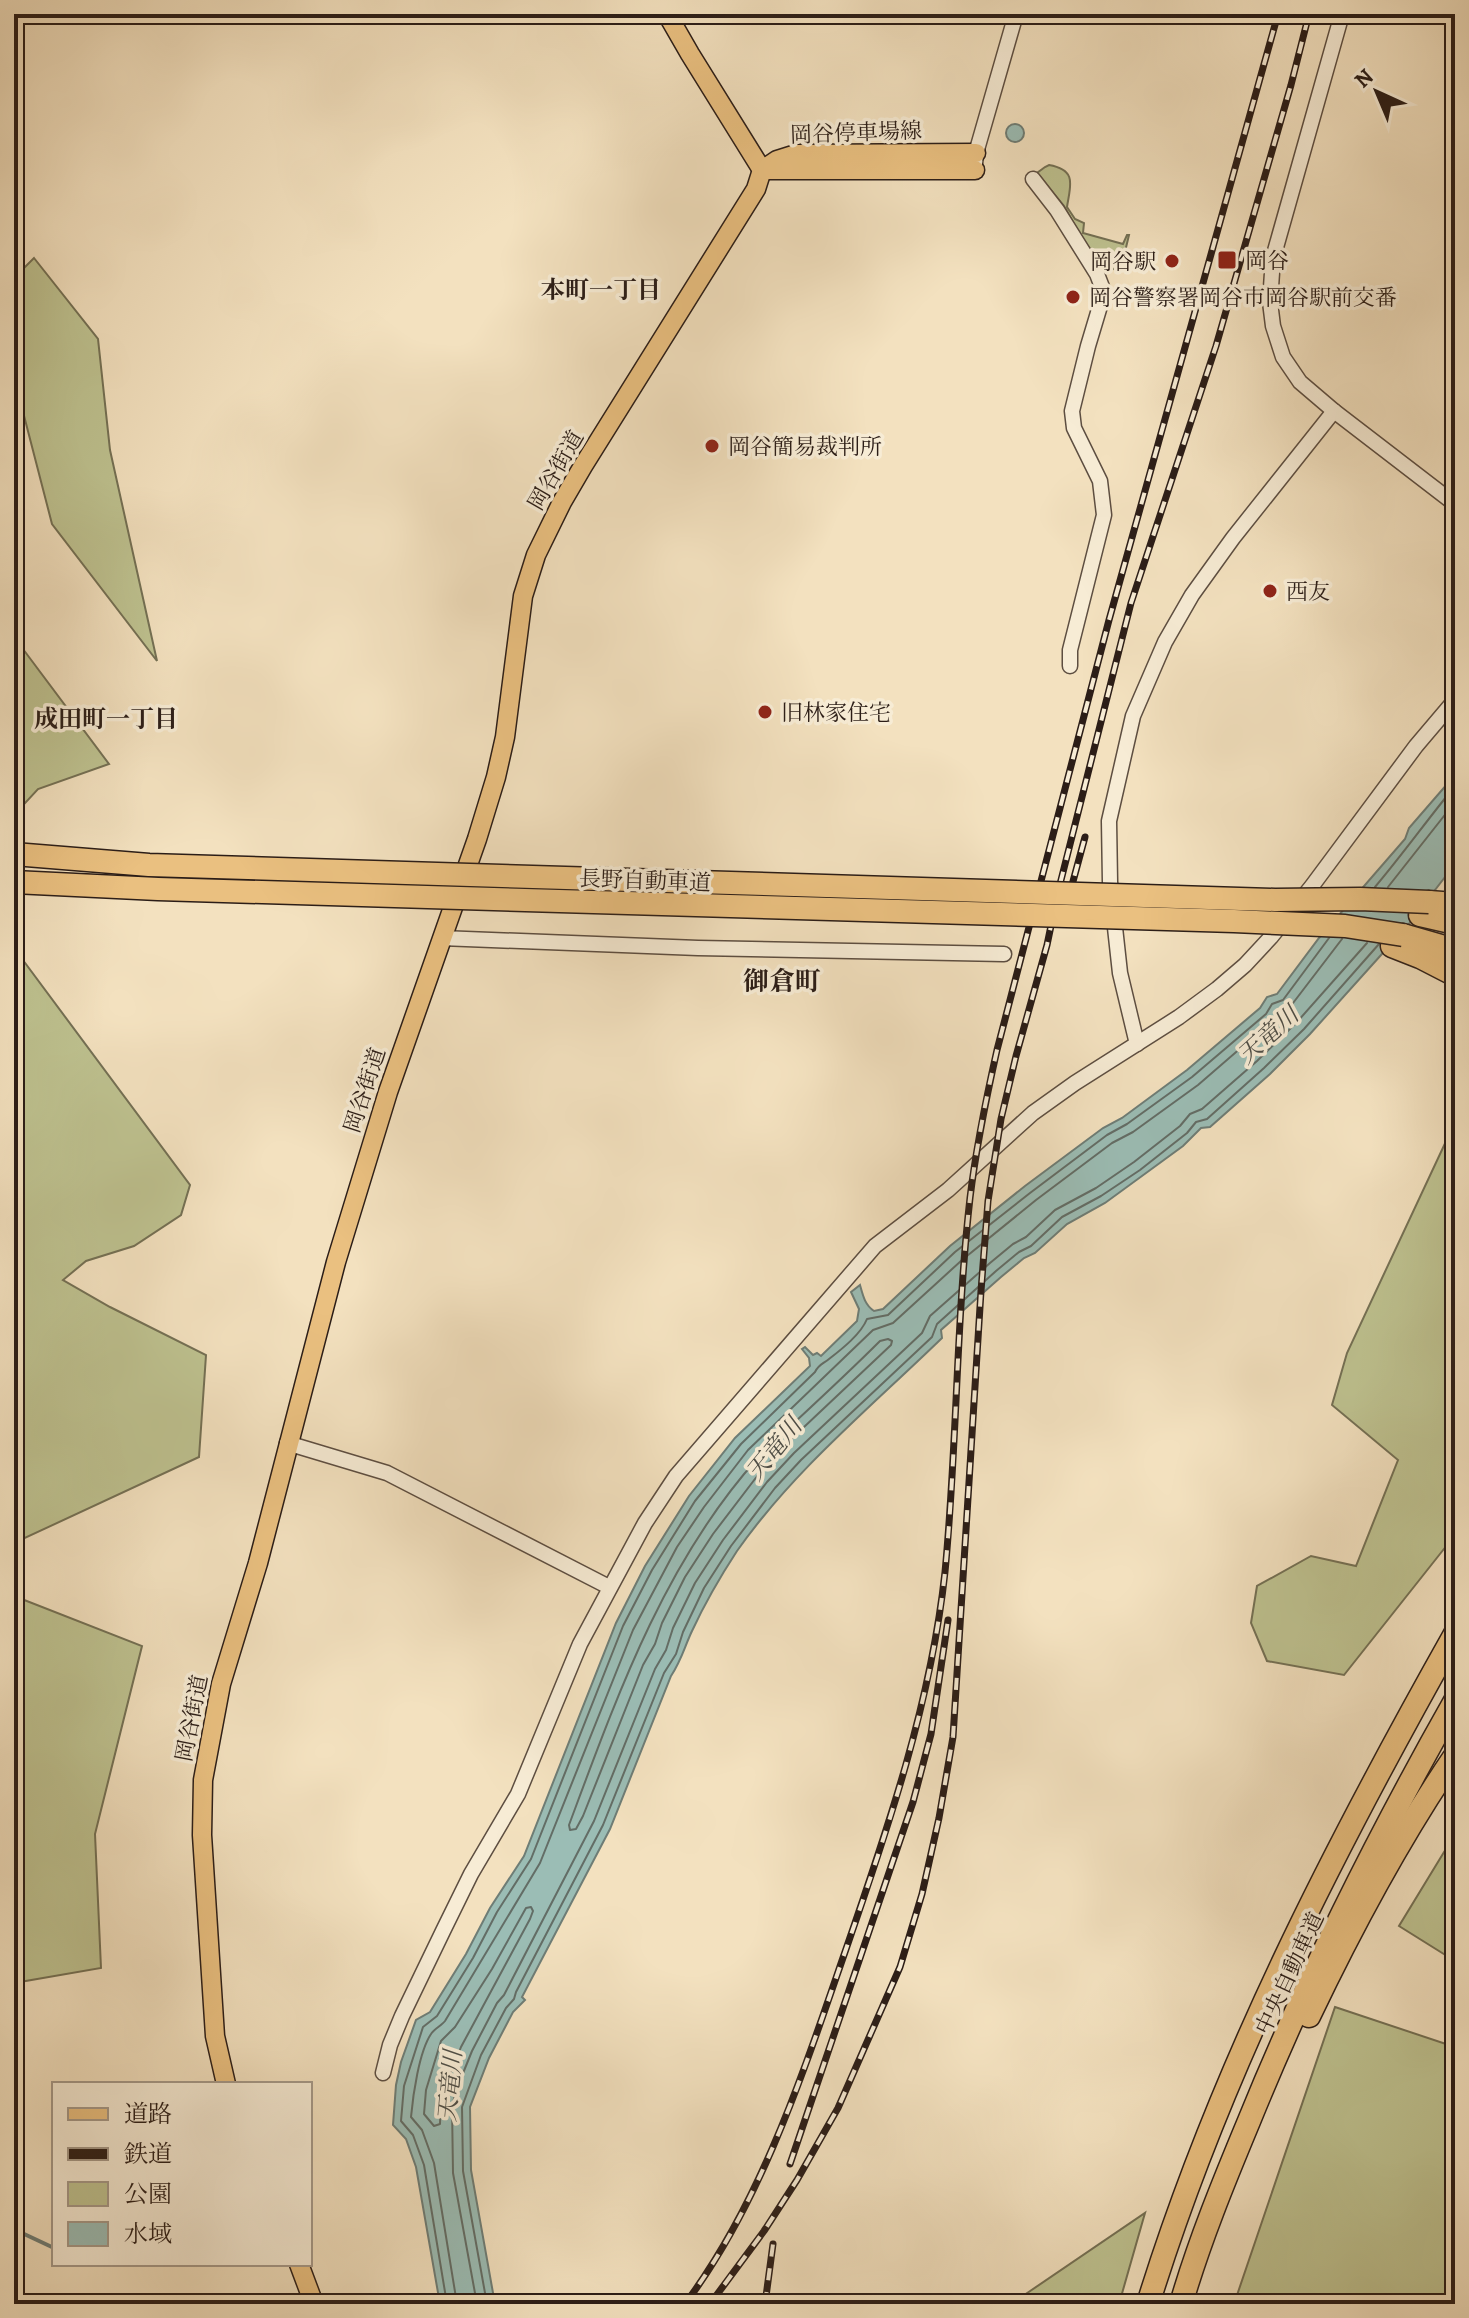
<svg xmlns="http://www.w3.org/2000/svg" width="1469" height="2318" viewBox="0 0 1469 2318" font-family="Alegreya,'Noto Serif JP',serif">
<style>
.green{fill:#bec290;stroke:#747054;stroke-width:2}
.water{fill:#9bbdb5;stroke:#6e7d76;stroke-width:2}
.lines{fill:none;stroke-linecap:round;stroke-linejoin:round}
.shore{stroke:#636d66;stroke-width:2}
.stream{stroke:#6e7d76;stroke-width:4}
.tertiary-casing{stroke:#5d4e41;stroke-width:17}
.primary-casing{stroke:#2b1d17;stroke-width:21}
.motorway-casing{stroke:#2b1d17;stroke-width:25}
.tertiary{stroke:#f7ecd5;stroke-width:14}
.primary{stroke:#eac080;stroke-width:18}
.motorway{stroke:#eac080;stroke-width:22}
.rail-casing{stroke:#2b1d17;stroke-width:7}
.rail{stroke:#f7ecd5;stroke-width:4;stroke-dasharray:12;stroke-linecap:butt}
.motorway-bridge-casing{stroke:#2b1d17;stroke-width:25;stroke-linecap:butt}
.motorway-bridge{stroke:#eac080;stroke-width:22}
.poi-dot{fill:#8f2418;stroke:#f7ecd5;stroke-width:3}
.labels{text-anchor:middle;stroke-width:7;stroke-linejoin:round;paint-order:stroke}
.street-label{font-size:22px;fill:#2b1d17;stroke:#f7ecd5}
.poi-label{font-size:22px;fill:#2b1d17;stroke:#f7ecd5;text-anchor:start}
.neighbourhood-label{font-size:24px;font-weight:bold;fill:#2b1d17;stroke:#f7ecd5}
.water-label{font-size:24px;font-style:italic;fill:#4d4d46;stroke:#f7ecd5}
.quarter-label{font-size:26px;font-weight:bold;fill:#2b1d17;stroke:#f7ecd5}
</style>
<rect width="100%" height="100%" fill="#f3e1bf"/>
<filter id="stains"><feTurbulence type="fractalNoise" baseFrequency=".0025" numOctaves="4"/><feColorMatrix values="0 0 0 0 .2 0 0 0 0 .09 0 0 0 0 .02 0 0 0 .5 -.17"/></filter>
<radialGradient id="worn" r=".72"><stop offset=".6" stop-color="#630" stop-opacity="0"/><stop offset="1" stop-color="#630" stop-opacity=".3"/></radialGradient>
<g class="green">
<path d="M 1049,165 C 1078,170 1070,186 1067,207 L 1075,219 L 1084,223 L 1083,233 L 1123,244 L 1127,235 L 1129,235 L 1123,260 L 1114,269 L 1104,270 L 1097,265 L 1064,206 L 1037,173 L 1045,167 Z"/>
<path d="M 34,258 L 98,339 L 110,450 L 157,661 L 52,524 L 14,377 L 14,278 Z"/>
<path d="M 14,637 L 109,764 L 38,789 L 14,815 Z"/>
<path d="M 14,948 L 190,1185 L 181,1215 L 134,1246 L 86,1261 L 63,1280 L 110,1307 L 206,1355 L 199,1457 L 14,1543 Z"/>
<path d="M 1455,1122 L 1455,1535 L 1344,1675 L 1267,1661 L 1251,1623 L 1257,1586 L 1311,1556 L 1356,1566 L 1398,1460 L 1332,1405 L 1347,1353 Z"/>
<path d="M 14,1596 L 142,1646 L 95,1834 L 101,1968 L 14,1983 Z"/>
<path d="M 1455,1834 L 1455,1961 L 1399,1926 Z"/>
<path d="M 1335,2007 L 1455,2047 L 1455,2304 L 1234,2304 Z"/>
<path d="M 1145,2213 L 1119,2304 L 1011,2304 Z"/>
</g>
<g class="water">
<circle cx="1015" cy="133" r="9"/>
<path d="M 1455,775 L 1455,864 L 1408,925 L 1310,1034 L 1270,1074 L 1210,1127 L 1201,1128 L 1183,1146 L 1105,1203 L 1067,1224 L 1035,1253 L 1024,1258 L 1001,1277 L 941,1330 L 942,1338 C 871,1407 794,1470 737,1551 C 720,1577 705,1603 692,1631 C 684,1648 682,1659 671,1676 L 610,1829 L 522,1997 L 525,2000 L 513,2012 L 489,2058 L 470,2107 L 471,2170 L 495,2304 L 440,2304 L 416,2167 L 406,2139 L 393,2125 L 396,2085 L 401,2062 L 416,2020 L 430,2012 L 466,1954 L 490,1908 L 524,1856 L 616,1623 L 645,1566 L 689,1496 L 735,1438 L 810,1366 L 809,1358 L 802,1349 L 805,1347 L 813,1355 L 817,1353 L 821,1356 L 857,1321 L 859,1309 L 851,1292 L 860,1285 C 863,1296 865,1305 874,1311 L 883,1309 L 950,1246 L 1025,1186 L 1103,1128 L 1122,1118 L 1187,1070 L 1260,1008 L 1267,997 L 1277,994 L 1319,938 L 1405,839 L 1409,828 Z"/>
</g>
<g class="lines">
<g class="shore">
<path d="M 1375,887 C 1403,854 1427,820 1455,786"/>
<path d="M 1388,887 L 1455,802"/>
<path d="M 888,1339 L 892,1341 L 891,1345 L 786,1444 L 758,1475 L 713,1534 L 685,1577 L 662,1623 L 655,1644 L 643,1665 L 583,1816 L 576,1829 L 570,1830 L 569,1825 C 617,1696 664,1563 757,1459 C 769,1445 783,1433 796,1421 C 824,1395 853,1368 880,1341 Z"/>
<path d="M 531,1907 L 533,1911 L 530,1919 L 461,2047 L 441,2098 L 440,2124 L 434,2126 L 424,2114 L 426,2090 L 441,2041 L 455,2027 L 492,1969 L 526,1908 Z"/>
<path d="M 447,2304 L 424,2165 L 413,2135 L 401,2121 L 404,2086 L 423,2027 L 437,2016 L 473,1958 L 497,1912 L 531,1859 L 623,1626 L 652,1570 L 695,1501 L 741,1444 L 815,1372 C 819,1364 823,1364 829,1359 C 842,1349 861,1334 867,1319 L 888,1315 L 955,1252 L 1030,1193 L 1107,1135 L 1127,1124 L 1192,1077 L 1266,1014 L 1272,1004 L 1283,1000 L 1329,938"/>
<path d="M 457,2304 L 434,2163 L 422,2130 L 411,2117 C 413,2095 419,2052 431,2034 C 434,2029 441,2026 445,2021 L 540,1863 L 633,1630 L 677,1547 L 704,1507 L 748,1450 L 873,1330 L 893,1323 L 962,1260 L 1036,1200 L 1112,1143 L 1133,1132 L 1198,1085 L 1272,1021 L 1279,1013 L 1290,1007 L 1342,939"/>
<path d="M 477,2304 L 453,2173 L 452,2106 L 457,2088 L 472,2051 L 497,2003 L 504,1995 L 594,1821 L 655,1669 L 666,1650 L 673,1628 L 695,1583 L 723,1540 L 767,1482 L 794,1453 L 922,1333 L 930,1316 L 990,1263 L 1013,1244 L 1026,1237 L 1055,1210 L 1096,1188 L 1134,1162 L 1180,1126 L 1190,1114 L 1202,1109 L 1257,1061 L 1297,1022 L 1367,943"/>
<path d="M 487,2304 L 463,2171 L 462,2107 L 481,2055 L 506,2008 L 514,1999 L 516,1992 L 603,1825 L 664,1673 L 676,1654 L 683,1632 L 704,1588 L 731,1546 L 775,1488 L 801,1460 L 932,1337 L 937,1324 L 996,1271 L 1019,1252 L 1031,1246 L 1062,1217 L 1101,1196 L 1140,1170 L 1187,1133 L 1196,1122 L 1207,1119 L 1264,1068 L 1304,1029 L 1379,944"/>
</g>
<path class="stream" d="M 14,2232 L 22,2233 L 54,2248"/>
<g class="tertiary-casing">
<g id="tertiary">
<path d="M 1342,14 L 1273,258 L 1270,302 L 1273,326 L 1283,357 L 1300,382 L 1334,411 L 1455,504"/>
<path d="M 975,164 L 976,153 L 1016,14"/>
<path d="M 1033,179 L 1057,210 L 1097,274 L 1102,287 L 1103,296 L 1088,346 L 1072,411 L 1074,428 L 1100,481 L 1104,515 L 1070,650 L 1070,666"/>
<path d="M 441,938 L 698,948 L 1004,954"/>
<path d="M 1137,1044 L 1120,973 L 1110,882 L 1109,821 L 1133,716 L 1165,642 L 1192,595 L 1233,538 L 1334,411"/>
<path d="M 287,1443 L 387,1473 L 609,1587"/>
<path d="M 383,2073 L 390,2045 L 402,2016 L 443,1931 L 471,1874 L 518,1794 L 580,1644 L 645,1523 L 676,1476 L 875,1246 L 948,1190 L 1033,1113 L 1075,1083 L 1179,1017 L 1217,989 L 1245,965 L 1271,937 L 1312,886 L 1416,746 L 1455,700"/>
</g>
</g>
<g class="primary-casing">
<g id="primary">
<path d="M 667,14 L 690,54 L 762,170"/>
<path d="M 762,170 L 777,160 L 796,154 L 976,153"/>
<path d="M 764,170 L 975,170"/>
<path d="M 226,2084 L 215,2036 L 202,1835 L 203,1780 L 221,1684 L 258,1563 L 336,1262 L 388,1092 L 477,839 L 496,777 L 505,737 L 523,596 L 536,555 L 562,502 L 583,466 L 756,189 L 762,170"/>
<path d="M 299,2264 L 314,2304"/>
</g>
</g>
<g class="motorway-casing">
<g id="motorway">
<path d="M 1429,902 L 1455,904"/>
<path d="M 1420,915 L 1455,923"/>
<path d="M 1403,935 L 1455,950"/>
<path d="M 1392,946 L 1420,957 L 1455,975"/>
<path d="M 1309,2016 C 1352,1926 1399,1838 1455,1756"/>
<path d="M 1148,2304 C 1221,2068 1334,1849 1455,1634"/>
<path d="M 1181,2304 C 1199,2242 1224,2181 1249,2121 C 1308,1976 1378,1837 1455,1701"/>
</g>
</g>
<use href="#tertiary" class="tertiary"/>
<use href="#primary" class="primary"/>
<use href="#motorway" class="motorway"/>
<g class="rail-casing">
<g id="rail">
<path d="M 1062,922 L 1085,837"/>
<path d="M 790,2164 L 913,1802 L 931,1734 L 948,1620"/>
<path d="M 685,2304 C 762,2201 803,2073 845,1952 C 888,1828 931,1703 945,1572 C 957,1448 956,1322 970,1198 C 976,1148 986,1099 997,1050 L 1109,620 L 1278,14"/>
<path d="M 710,2304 L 764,2231 L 797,2180 L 838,2108 L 900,1967 L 922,1894 L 939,1818 L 953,1737 L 981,1291 L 988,1201 L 1001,1119 L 1016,1056 L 1047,945 L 1058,892 L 1131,603 L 1216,346 L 1291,85 L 1309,14"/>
<path d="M 765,2304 L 773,2244"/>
</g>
</g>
<use href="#rail" class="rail"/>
<g class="motorway-bridge-casing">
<g id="motorway-bridge">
<path d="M 14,854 L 149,865 L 1275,900 L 1360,899 L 1429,902"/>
<path d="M 14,882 L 158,889 L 1234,921 L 1345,926 L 1403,935"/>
</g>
</g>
<use href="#motorway-bridge" class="motorway-bridge"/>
</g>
<g class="poi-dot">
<rect x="1217" y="250" width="20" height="20" rx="4"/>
<circle cx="1172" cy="261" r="8"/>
<circle cx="1073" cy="297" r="8"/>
<circle cx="712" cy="446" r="8"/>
<circle cx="1270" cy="591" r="8"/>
<circle cx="765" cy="712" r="8"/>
</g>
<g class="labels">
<g class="street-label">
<text transform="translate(856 132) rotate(-2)" y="8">岡谷停車場線</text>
<text transform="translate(555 470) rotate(-60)" y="8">岡谷街道</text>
<text transform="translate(645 880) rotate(2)" y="8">長野自動車道</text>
<text transform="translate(364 1090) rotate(-72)" y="8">岡谷街道</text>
<text transform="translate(191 1718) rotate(-79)" y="8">岡谷街道</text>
<text transform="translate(1289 1973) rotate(-65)" y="8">中央自動車道</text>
</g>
<g class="poi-label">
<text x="1245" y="268">岡谷</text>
<text x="1156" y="269" text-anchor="end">岡谷駅</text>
<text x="1089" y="305">岡谷警察署岡谷市岡谷駅前交番</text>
<text x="728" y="454">岡谷簡易裁判所</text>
<text x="1286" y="599">西友</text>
<text x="781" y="720">旧林家住宅</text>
</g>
<g class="neighbourhood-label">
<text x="601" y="298">本町一丁目</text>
<text x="106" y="727">成田町一丁目</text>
</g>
<g class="water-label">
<text transform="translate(1268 1035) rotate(-42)" y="8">天竜川</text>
<text transform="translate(774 1449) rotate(-51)" y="8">天竜川</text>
<text transform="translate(450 2086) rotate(-85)" y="8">天竜川</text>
</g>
<g class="quarter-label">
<text x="782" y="990">御倉町</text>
</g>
</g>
<rect width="1469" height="2318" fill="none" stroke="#f3e1bf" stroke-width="48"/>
<rect x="16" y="16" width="1437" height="2286" fill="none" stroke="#2b1d17" stroke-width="4"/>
<rect x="24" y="24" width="1421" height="2270" fill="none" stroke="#2b1d17" stroke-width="2"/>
<rect x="52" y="2082" width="260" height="184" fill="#f7ecd5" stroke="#a59989" stroke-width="2"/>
<rect x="68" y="2108" width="40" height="12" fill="#eac080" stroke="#a59989" stroke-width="2"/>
<text x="124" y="2122" font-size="24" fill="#2b1d17">道路</text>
<rect x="68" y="2148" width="40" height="12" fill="#2b1d17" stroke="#a59989" stroke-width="2"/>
<text x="124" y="2162" font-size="24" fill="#2b1d17">鉄道</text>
<rect x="68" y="2182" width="40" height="24" fill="#bec290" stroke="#a59989" stroke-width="2"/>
<text x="124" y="2202" font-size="24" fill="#2b1d17">公園</text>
<rect x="68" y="2222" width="40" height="24" fill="#9bbdb5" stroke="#a59989" stroke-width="2"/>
<text x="124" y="2242" font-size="24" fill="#2b1d17">水域</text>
<g transform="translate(1377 92) rotate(316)" stroke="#f7ecd5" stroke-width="6" paint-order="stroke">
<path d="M0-6L14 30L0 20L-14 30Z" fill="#2b1d17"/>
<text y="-12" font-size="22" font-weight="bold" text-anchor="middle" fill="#2b1d17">N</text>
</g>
<rect width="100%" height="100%" filter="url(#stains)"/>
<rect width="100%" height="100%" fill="url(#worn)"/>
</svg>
